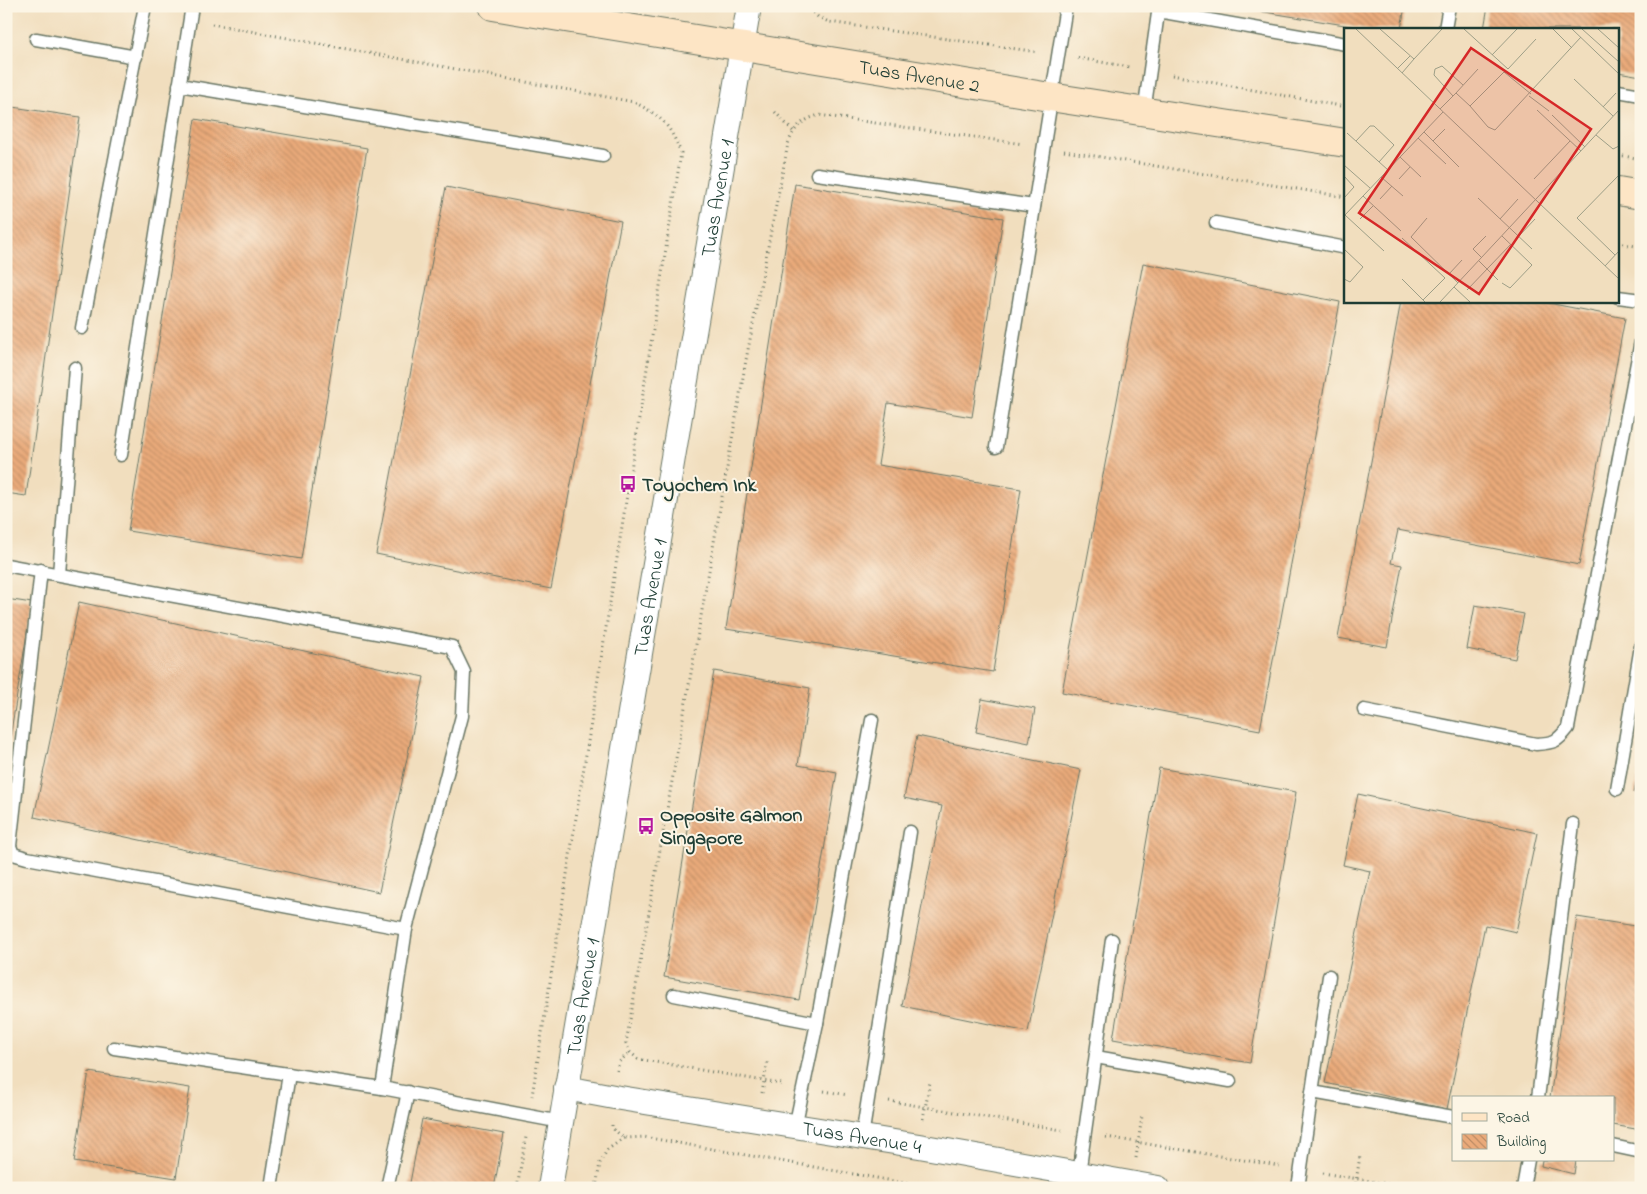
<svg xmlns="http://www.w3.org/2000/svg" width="1647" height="1194" viewBox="0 0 1647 1194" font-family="'Indie Flower',sans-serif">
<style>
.building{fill:url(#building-back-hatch)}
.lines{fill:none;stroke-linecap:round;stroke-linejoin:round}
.lane-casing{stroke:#687564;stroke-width:15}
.street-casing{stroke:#687564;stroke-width:26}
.secondary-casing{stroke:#687564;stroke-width:30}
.path{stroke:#687564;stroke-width:3;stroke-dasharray:1 4;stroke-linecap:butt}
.lane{stroke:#fff;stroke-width:12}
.street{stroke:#fff;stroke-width:24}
.secondary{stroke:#fde5c5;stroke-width:28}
.labels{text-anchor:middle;stroke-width:4;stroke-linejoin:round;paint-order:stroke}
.street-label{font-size:20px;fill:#1f3d34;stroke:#fcf5e5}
.poi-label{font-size:20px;font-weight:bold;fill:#1f3d34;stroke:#fcf5e5;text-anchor:start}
.inset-road{fill:none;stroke:#9d9e87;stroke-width:1}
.view{fill:#d62828;fill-opacity:0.15;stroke:#d62828;stroke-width:2.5}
.inset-edge{fill:none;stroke:#1f3d34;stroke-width:2.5}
</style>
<defs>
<pattern id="building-back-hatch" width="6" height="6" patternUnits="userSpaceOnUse" patternTransform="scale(1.25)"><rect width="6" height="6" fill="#eaaa7a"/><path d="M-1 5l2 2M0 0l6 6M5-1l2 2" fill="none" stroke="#bd8c65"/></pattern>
</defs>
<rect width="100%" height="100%" fill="#fcf5e5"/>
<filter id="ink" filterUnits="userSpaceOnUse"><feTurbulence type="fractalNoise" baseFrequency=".02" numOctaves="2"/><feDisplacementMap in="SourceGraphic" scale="10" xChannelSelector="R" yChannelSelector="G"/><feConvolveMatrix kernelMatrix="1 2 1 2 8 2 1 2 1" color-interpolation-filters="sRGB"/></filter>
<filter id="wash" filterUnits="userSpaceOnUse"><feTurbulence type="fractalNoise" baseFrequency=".0096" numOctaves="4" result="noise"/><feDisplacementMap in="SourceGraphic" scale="20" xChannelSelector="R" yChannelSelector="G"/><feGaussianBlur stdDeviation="1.12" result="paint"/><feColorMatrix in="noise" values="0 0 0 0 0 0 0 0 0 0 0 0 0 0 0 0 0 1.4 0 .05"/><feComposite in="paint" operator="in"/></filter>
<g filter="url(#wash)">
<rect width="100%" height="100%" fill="#f1debe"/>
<g id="blocks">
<g class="building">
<path d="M 1228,6 L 1405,6 L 1401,29 L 1369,29 Z"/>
<path d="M 1488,6 L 1641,6 L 1641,76 L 1618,72 L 1618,29 L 1484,29 Z"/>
<path d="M 6,106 L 80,117 L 26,496 L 6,493 Z"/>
<path d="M 195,119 L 367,148 L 301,559 L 128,531 Z"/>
<path d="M 795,184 L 1003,218 L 972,417 L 888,403 L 878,465 L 1021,489 L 993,672 L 726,629 Z"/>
<path d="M 446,187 L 621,221 L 551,589 L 376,554 Z"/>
<path d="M 1143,263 L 1340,302 L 1260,730 L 1062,692 Z"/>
<path d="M 1401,301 L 1538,301 L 1625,318 L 1579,565 L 1398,530 L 1391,563 L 1402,565 L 1387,647 L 1338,638 Z"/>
<path d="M 6,599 L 32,603 L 7,756 L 6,756 Z"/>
<path d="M 79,602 L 424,677 L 379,892 L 34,817 Z"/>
<path d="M 1475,605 L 1524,614 L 1515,659 L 1467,649 Z"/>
<path d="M 714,671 L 810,688 L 798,765 L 837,772 L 799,1000 L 664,977 Z"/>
<path d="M 982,699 L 1035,709 L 1029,743 L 976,732 Z"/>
<path d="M 917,736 L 1081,770 L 1028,1032 L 902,1006 L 942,806 L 904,798 Z"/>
<path d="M 1640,763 L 1641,763 L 1641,794 L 1634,793 Z"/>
<path d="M 1159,768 L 1296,792 L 1250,1063 L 1113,1039 Z"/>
<path d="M 1358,794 L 1537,833 L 1516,932 L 1485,925 L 1447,1109 L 1325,1083 L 1370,871 L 1343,865 Z"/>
<path d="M 1577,917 L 1641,927 L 1641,1130 L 1613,1125 L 1613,1098 L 1550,1098 Z"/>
<path d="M 89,1072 L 190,1088 L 176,1178 L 74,1162 Z"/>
<path d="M 422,1119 L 504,1134 L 494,1188 L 409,1188 Z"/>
<path d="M 1542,1160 L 1576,1160 L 1574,1174 L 1541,1166 Z"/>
</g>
</g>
</g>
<g filter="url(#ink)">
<use href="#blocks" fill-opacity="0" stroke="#687564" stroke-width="1"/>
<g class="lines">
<g class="lane-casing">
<g id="lane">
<path d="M 1158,11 L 1346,44"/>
<path d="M 1445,29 L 1449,6"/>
<path d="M 36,39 L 136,57"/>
<path d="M 179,85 L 603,156"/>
<path d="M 1618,91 L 1641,95"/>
<path d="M 1144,112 L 1159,6"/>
<path d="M 817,174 L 1034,206"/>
<path d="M 1216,223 L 1346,248"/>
<path d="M 1618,297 L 1641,300"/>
<path d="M 82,328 L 145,6"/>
<path d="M 996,447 L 1066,6"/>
<path d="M 121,455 L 192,6"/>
<path d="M 6,565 L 452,647 L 464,672 L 462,716 L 406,929"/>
<path d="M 41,570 L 10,846 L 13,854 L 27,858 L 406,929 L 382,1088 L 561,1122"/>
<path d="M 59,574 L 75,368"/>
<path d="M 1364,710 L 1536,744 C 1554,743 1557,742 1568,728 L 1641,341"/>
<path d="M 1617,789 L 1641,646"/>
<path d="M 674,995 L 817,1023"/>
<path d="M 114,1048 L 382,1088"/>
<path d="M 1096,1057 L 1230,1081"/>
<path d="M 1312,1092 L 1453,1117"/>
<path d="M 1538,1098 L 1573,824"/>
<path d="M 795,1127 L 817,1023 L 872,720"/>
<path d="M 862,1137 L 910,832"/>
<path d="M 1613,1146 L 1641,1152"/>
<path d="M 1079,1174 L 1112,940"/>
<path d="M 271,1188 L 289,1074"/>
<path d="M 387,1188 L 408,1092"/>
<path d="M 1298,1188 L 1329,976"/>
<path d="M 1523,1188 L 1528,1160"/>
</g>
</g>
<g class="street-casing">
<g id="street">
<path id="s1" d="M 566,1088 L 614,1097 L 919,1146 L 1158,1188"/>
<path id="s2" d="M 550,1188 L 749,6"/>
</g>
</g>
<g class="secondary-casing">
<g id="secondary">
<path id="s3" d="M 493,6 L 1050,97 L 1346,143"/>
<path d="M 1618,191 L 1641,195"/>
</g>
</g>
<g class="path">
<path d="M 113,6 L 122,8"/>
<path d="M 806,6 L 818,17 L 829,22 L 1038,52"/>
<path d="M 212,24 L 634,102 C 662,117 669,123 681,153 L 532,1096"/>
<path d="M 1078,58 L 1129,67"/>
<path d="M 1172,75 L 1346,107"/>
<path d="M 775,112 L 793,131"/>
<path d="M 1064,151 L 1346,197"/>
<path d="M 1618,155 L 1641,159"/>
<path d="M 1618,243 L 1641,247"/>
<path d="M 617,1071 L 619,1062 L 630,1052"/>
<path d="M 781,1084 L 638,1059 L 630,1052 L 626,1043 L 746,360 L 788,144 C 794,127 802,120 819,115 L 1023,144"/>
<path d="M 824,1091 L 848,1095"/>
<path d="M 762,1093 L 768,1059"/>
<path d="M 889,1101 L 1062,1130"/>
<path d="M 923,1119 L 930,1082"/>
<path d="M 612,1125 L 612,1128 L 624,1138 L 644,1137 L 933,1188"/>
<path d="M 1106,1137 L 1279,1166"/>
<path d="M 1136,1158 L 1142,1116"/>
<path d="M 1323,1173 L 1411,1188"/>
<path d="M 517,1188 L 526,1137"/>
<path d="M 596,1188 L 600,1163 L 607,1150 L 624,1138"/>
<path d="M 1355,1188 L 1360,1156"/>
<path d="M 1575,1188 L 1576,1186"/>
</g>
<use href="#lane" class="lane"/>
<use href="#street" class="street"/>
<use href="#secondary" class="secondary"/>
</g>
</g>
<defs>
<g id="bus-bare" transform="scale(1.35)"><path d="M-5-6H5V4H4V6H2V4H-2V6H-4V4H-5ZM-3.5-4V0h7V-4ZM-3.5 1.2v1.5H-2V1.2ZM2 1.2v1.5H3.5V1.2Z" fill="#b5179e" stroke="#fcf5e5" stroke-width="2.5" paint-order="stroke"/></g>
</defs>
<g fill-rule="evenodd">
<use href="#bus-bare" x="628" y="484"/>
<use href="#bus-bare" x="646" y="826"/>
</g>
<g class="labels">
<g class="street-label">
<text dy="7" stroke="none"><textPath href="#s3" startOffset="432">Tuas Avenue 2</textPath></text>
<text dy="7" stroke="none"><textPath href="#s2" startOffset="1004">Tuas Avenue 1</textPath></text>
<text dy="7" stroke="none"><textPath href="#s2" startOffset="599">Tuas Avenue 1</textPath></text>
<text dy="7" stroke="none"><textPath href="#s2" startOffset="194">Tuas Avenue 1</textPath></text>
<text dy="7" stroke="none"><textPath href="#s1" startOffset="300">Tuas Avenue 4</textPath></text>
</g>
<g class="poi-label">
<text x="642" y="491">Toyochem Ink</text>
<text x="660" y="821">Opposite Galmon<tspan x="660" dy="23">Singapore</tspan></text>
</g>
</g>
<g transform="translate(1344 28)">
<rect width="275" height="275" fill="#f1debe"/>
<path class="inset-road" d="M 12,1 L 275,251M 36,1 L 70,31 L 98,1M 120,1 L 164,41 L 192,11M 209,1 L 228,20M 228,1 L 275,46M 238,1 L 275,34M 254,1 L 275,20M 148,27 L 173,1M 53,41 L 66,28M 58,45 L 70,31M 230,51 L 269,88M 112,65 L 134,41M 109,68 L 90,47 L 91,41 L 98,38 L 119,57M 185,68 L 205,83M 126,78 L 144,99 L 151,102 L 237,9M 259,79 L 272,65M 96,81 L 112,65 L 126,78 L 160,44 L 187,66M 193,82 L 237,123M 208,87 L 241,119M 80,104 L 115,139M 3,105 L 44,142M 252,107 L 269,121 L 275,118M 74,110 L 102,136M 12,113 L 26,98 L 30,98 L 50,117 L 35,134M 89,113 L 101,101M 56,129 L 77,149M 0,137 L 26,160M 0,148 L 10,159 L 0,170M 37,149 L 59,168M 55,151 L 66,139M 190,151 L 226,113M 19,168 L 57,203M 134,170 L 188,221M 36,171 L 48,158M 1,187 L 40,223M 0,188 L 99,84M 83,190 L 67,209 L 114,255M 16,191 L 29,178M 156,191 L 174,171M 175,208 L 191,191M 58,210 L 101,250 L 79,272M 0,221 L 19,239 L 6,254 L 0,251M 271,227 L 233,190 L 275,147M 138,230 L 129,221 L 142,208M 135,233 L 154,252M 261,238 L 275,223M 105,246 L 118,232M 58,251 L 81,274M 158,255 L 166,260 L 188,237 L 158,208M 110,259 L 126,274M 123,262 L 167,216M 96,274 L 275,82"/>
<path class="view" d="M 127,20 L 247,101 L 135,266 L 15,185 Z"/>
<rect width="275" height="275" class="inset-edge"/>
</g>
<rect width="1647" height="1194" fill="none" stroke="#fcf5e5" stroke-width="25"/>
<rect x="1452" y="1096" width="162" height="65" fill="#fcf5e5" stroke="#a4ab9e"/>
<rect x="1462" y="1113" width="25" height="8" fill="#fde5c5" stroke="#a4ab9e"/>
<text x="1497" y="1122" font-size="15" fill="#1f3d34">Road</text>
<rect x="1462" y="1134" width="25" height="15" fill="url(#building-back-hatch)" stroke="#a4ab9e"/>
<text x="1497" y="1146" font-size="15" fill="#1f3d34">Building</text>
</svg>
